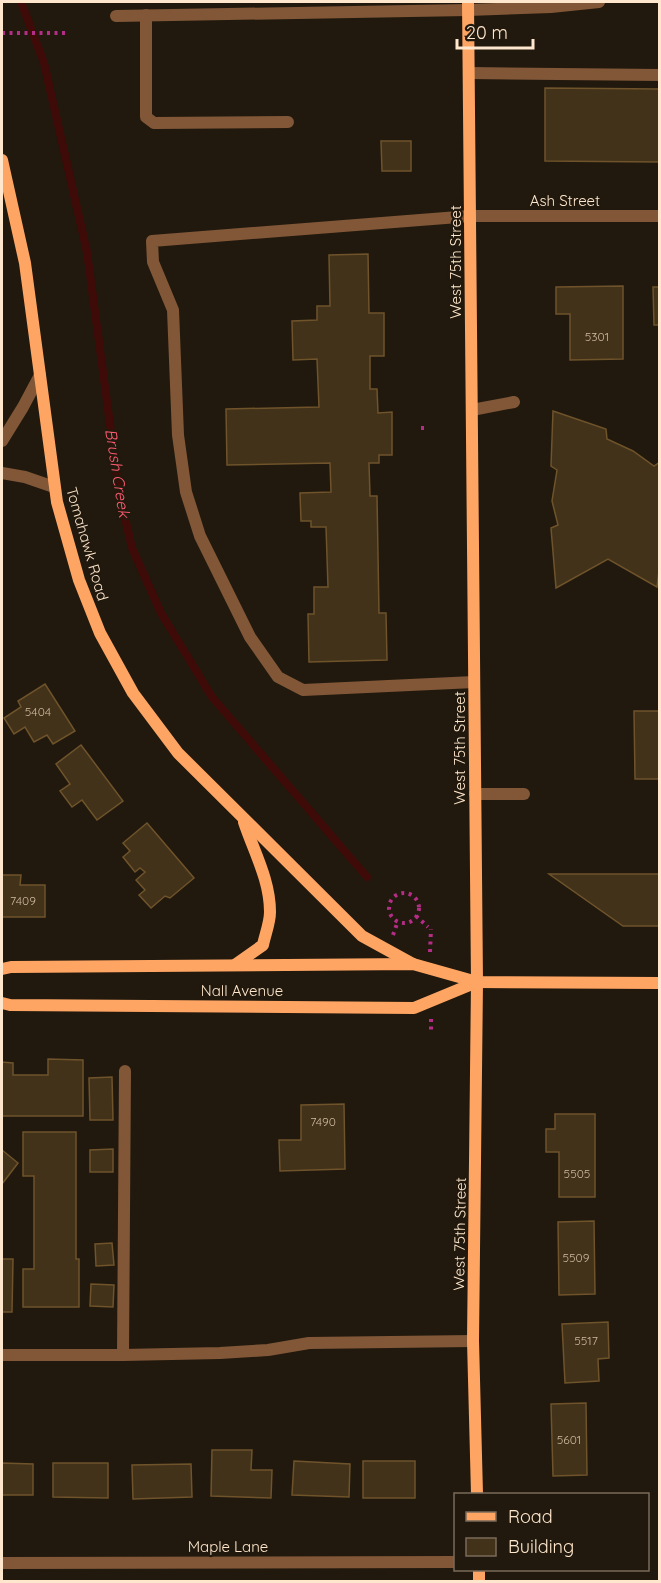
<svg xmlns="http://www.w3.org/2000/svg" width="661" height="1583" viewBox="0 0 661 1583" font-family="Quicksand,sans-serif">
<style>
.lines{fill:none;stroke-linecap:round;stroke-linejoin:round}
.stream{stroke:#3f0b09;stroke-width:8}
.building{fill:#423219;stroke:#6f532b;stroke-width:1.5}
.path{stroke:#b42d86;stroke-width:4;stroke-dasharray:3 4.5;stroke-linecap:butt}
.lane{stroke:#815738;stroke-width:12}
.street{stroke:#815738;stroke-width:12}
.secondary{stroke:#ffa564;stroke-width:12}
.labels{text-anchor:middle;stroke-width:4.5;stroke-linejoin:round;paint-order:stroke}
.number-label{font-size:12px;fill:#d0baa0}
.street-label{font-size:15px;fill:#ffe7cd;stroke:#21190d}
.water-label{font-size:16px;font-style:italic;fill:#ff5b72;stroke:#21190d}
</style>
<rect width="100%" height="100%" fill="#21190d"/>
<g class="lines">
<path class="stream" d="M 21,2 L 44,63 L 87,252 L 119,492 L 132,548 L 161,613 L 212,697 L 367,877"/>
</g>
<g class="building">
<path d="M 545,88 L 660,89 L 660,162 L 545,161 Z"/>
<path d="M 381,141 L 411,141 L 411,171 L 382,171 Z"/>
<path d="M 368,254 L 369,313 L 384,313 L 384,356 L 370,356 L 370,389 L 377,389 L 378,413 L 392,412 L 392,455 L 379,455 L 379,463 L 369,463 L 370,496 L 377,496 L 379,613 L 386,613 L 387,660 L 309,662 L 308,614 L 314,614 L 314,587 L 328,587 L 326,527 L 311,527 L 311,521 L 301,521 L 300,493 L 331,492 L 330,463 L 227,465 L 226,409 L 319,407 L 317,359 L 293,360 L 292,321 L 317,320 L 317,306 L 330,306 L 329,255 Z"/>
<path d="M 623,286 L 623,359 L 570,360 L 570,314 L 556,314 L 556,287 Z"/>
<path d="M 653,287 L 660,287 L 660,325 L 654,325 Z"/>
<path d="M 553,411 L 606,429 L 607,439 L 633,451 L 654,466 L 660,462 L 660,562 L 657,587 L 608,559 L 556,588 L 551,528 L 558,525 L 552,501 L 557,470 L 551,466 Z"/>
<path d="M 45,684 L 75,731 L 53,744 L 47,735 L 34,742 L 25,727 L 14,734 L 4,718 L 21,707 L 18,701 Z"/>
<path d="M 634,711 L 660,711 L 660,779 L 635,779 Z"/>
<path d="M 81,745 L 123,801 L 97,820 L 82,800 L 72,807 L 60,791 L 70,784 L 56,764 Z"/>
<path d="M 147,823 L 194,878 L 170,898 L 165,896 L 151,908 L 139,895 L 145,890 L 136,880 L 145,872 L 140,868 L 135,872 L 123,857 L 130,851 L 123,843 Z"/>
<path d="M 549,874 L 660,874 L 660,926 L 623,926 Z"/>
<path d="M 2,875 L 21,875 L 20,885 L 45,885 L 45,917 L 2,917 Z"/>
<path d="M 48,1059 L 83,1060 L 83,1116 L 2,1116 L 2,1062 L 13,1063 L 13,1075 L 48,1075 Z"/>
<path d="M 112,1077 L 113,1120 L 90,1120 L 89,1078 Z"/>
<path d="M 344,1104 L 345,1169 L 280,1171 L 279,1140 L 301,1140 L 301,1105 Z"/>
<path d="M 555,1114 L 595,1114 L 595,1197 L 559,1197 L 559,1152 L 546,1152 L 546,1129 L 555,1129 Z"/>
<path d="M 23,1132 L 76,1132 L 76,1259 L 79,1259 L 79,1307 L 23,1307 L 23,1269 L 34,1269 L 34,1176 L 23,1176 Z"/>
<path d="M 113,1149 L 113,1172 L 90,1172 L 90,1150 Z"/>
<path d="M 2,1150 L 18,1163 L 2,1184 Z"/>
<path d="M 594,1221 L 595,1294 L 559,1295 L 558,1222 Z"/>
<path d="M 112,1243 L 114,1265 L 96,1266 L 95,1244 Z"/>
<path d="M 2,1259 L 13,1259 L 12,1312 L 2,1312 Z"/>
<path d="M 91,1284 L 114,1285 L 113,1307 L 90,1306 Z"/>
<path d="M 608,1322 L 609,1358 L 598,1359 L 599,1381 L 565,1383 L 562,1324 Z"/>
<path d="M 586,1403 L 587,1475 L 553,1476 L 551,1404 Z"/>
<path d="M 212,1450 L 252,1450 L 251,1470 L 272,1470 L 271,1498 L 211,1496 Z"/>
<path d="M 294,1461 L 350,1464 L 349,1497 L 292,1495 Z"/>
<rect x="363" y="1461" width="52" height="37"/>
<path d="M 2,1463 L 33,1464 L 33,1495 L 2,1495 Z"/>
<path d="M 53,1463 L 108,1463 L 108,1498 L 53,1497 Z"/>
<path d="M 191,1464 L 192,1497 L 133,1499 L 132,1465 Z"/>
</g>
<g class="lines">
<g class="path">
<path d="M 2,33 L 65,33"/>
<path d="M 421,428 L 427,428"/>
<circle cx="404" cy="908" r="15"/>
<path d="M 416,916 L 428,927"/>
<path d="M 393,935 L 398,921"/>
<path d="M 430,952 L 431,929"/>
<path d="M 431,1019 L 431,1033"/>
</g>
<g class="lane">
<path d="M 468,10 L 551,7 L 599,2"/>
<path d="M 146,15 L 146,117 L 154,123 L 288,122"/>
<path d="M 469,73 L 660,75"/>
<path d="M 471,216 L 152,241 L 153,262 L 173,310 L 178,435 L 186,492 L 200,536 L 250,637 L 278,677 L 303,690 L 474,682"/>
<path d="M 472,410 L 514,402"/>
<path d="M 475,794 L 524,794"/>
<path d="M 125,1071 L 123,1355 L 220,1353 L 268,1350 L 309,1343 L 473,1341"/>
<path d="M 2,1355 L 123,1355"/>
</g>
<g class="street">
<path d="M 116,16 L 468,10"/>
<path d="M 471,216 L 660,216"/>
<path d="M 2,441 L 23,407 L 40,375"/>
<path d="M 2,473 L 25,477 L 54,487"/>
<path d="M 2,1563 L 456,1562"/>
</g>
<g class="secondary">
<path d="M 468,2 L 477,982 L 473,1341 L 477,1494"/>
<path d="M 2,160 L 25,263 L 57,502 L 79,580 L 100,633 L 133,693 L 178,753 L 362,936 L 413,964"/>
<path d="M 235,965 L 263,945 C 265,935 270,923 270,912 C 270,880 254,852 244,822"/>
<path d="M 2,969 L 11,967 L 413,964 L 477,982 L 660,983"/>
<path d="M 2,1003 L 10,1005 L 414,1008 L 477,982"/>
<path d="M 479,1570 L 479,1582"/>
</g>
</g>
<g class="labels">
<g class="number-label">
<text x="597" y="341">5301</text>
<text x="38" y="716">5404</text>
<text x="23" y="905">7409</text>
<text x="323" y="1126">7490</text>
<text x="577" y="1178">5505</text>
<text x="576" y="1262">5509</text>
<text x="586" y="1345">5517</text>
<text x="569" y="1444">5601</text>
</g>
<g class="street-label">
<text x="565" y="206">Ash Street</text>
<text transform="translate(456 262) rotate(-90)" y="5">West 75th Street</text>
<text transform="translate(87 544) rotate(74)" y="5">Tomahawk Road</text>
<text transform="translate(460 748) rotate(-90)" y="5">West 75th Street</text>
<text x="242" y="996">Nall Avenue</text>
<text transform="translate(460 1234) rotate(-89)" y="5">West 75th Street</text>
<text x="228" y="1552">Maple Lane</text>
</g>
<g class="water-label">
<text transform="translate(118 473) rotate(81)" y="6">Brush Creek</text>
</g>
</g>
<rect width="661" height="1583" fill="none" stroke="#ffe7cd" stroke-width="6"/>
<rect x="454" y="1493" width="195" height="78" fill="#21190d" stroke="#7a6b5a" stroke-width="1.5"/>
<rect x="466" y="1512" width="30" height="9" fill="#ffa564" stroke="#7a6b5a" stroke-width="1.5"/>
<text x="508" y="1523" font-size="18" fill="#ffe7cd">Road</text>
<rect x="466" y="1538" width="30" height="18" fill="#423219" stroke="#7a6b5a" stroke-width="1.5"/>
<text x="508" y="1553" font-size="18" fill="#ffe7cd">Building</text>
<path d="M457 39v9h76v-9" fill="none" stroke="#ffe7cd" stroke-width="3"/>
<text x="466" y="39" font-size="18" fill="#ffe7cd" stroke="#21190d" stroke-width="4.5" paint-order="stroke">20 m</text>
</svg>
